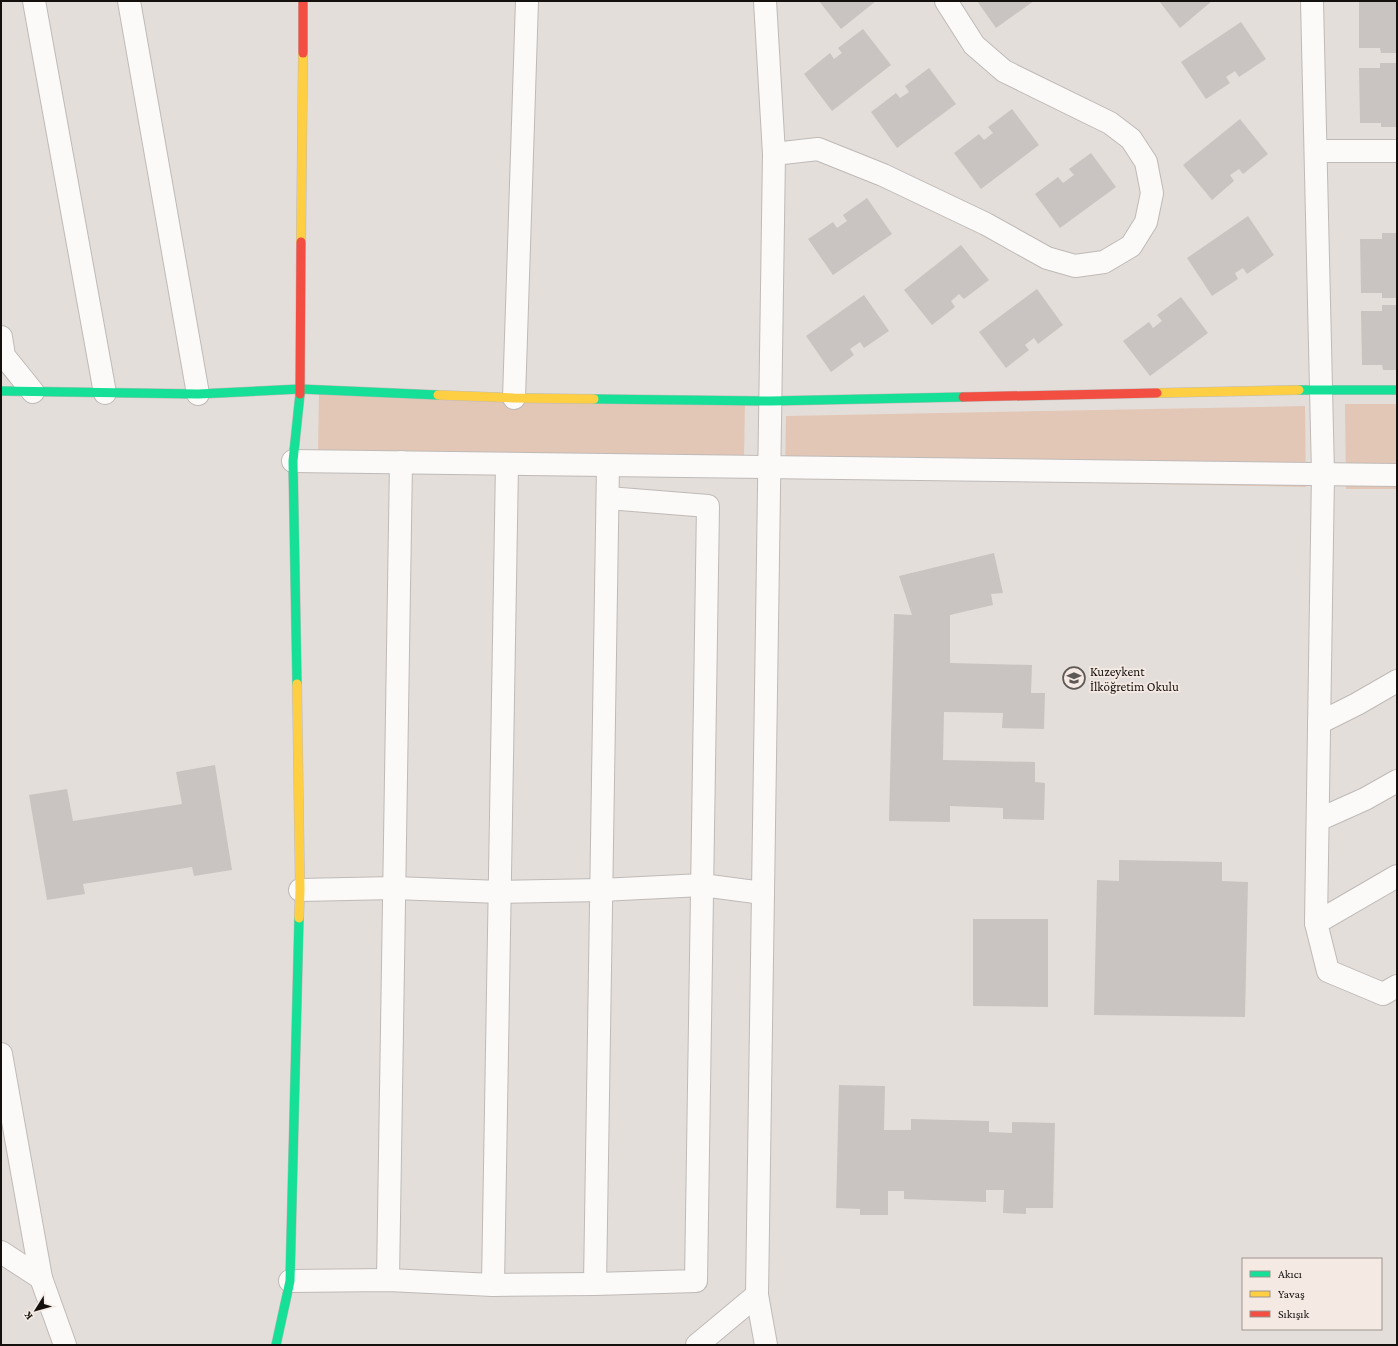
<svg xmlns="http://www.w3.org/2000/svg" width="1398" height="1346" viewBox="0 0 1398 1346" font-family="'Crimson Pro',serif">
<style>
.green{fill:#e3c7b6}
.building{fill:#c9c4c1}
.lines{fill:none;stroke-linecap:round;stroke-linejoin:round}
.street-casing{stroke:#bfbab7;stroke-width:24}
.fast-casing{stroke:#bfbab7;stroke-width:10}
.slow-casing{stroke:#bfbab7;stroke-width:10}
.jam-casing{stroke:#bfbab7;stroke-width:10}
.street{stroke:#fbfaf9;stroke-width:22}
.fast{stroke:#16e098;stroke-width:9}
.slow{stroke:#ffcf43;stroke-width:9}
.jam{stroke:#f24e42;stroke-width:9}
.labels{text-anchor:middle;stroke-width:3.5;stroke-linejoin:round;paint-order:stroke}
.poi-label{font-size:13px;fill:#14100e;stroke:#f5eae3;text-anchor:start}
</style>
<rect width="100%" height="100%" fill="#e4deda"/>
<g class="green">
<path d="M 319,393 L 745,400 L 744,458 L 318,452 Z"/>
<path d="M 1345,404 L 1397,404 L 1397,489 L 1346,489 Z"/>
<path d="M 1305,406 L 1306,487 L 785,477 L 786,416 Z"/>
</g>
<g class="building">
<path d="M 819,1 L 876,1 L 841,29 Z"/>
<path d="M 977,1 L 1034,1 L 996,28 Z"/>
<path d="M 1159,1 L 1212,1 L 1180,28 Z"/>
<path d="M 1359,1 L 1397,1 L 1397,53 L 1381,53 L 1380,48 L 1359,48 Z"/>
<path d="M 1241,22 L 1266,59 L 1239,77 L 1235,71 L 1226,77 L 1230,83 L 1206,99 L 1181,62 Z"/>
<path d="M 863,29 L 891,65 L 832,111 L 804,74 L 830,53 L 834,59 L 842,53 L 838,48 Z"/>
<path d="M 1380,63 L 1397,63 L 1397,127 L 1381,127 L 1381,123 L 1360,123 L 1359,68 L 1380,68 Z"/>
<path d="M 929,68 L 956,104 L 897,148 L 871,112 L 896,93 L 900,98 L 909,92 L 905,86 Z"/>
<path d="M 1012,109 L 1039,145 L 981,189 L 954,153 L 979,134 L 984,140 L 993,133 L 988,127 Z"/>
<path d="M 1240,119 L 1268,154 L 1243,174 L 1239,169 L 1230,175 L 1234,181 L 1212,200 L 1183,165 Z"/>
<path d="M 1091,153 L 1116,187 L 1060,228 L 1035,194 L 1058,177 L 1063,183 L 1074,175 L 1069,169 Z"/>
<path d="M 867,198 L 892,234 L 833,275 L 808,239 L 833,222 L 837,228 L 847,221 L 843,215 Z"/>
<path d="M 1248,216 L 1274,255 L 1247,274 L 1243,268 L 1235,273 L 1238,279 L 1212,296 L 1187,258 Z"/>
<path d="M 1382,233 L 1397,233 L 1397,298 L 1382,298 L 1382,293 L 1361,293 L 1360,239 L 1382,239 Z"/>
<path d="M 961,245 L 989,280 L 964,299 L 959,294 L 951,301 L 955,307 L 932,325 L 904,290 Z"/>
<path d="M 1037,289 L 1063,325 L 1038,344 L 1034,338 L 1025,345 L 1029,350 L 1006,368 L 979,332 Z"/>
<path d="M 864,295 L 889,331 L 864,348 L 860,342 L 850,349 L 854,355 L 831,372 L 806,336 Z"/>
<path d="M 1181,297 L 1208,333 L 1150,376 L 1123,341 L 1149,322 L 1153,328 L 1162,321 L 1157,315 Z"/>
<path d="M 1382,305 L 1397,305 L 1397,370 L 1383,370 L 1382,365 L 1362,365 L 1361,311 L 1382,311 Z"/>
<path d="M 994,553 L 1003,593 L 991,594 L 993,605 L 950,615 L 950,663 L 1032,665 L 1031,693 L 1045,693 L 1044,729 L 1002,728 L 1003,713 L 944,712 L 943,760 L 1035,762 L 1035,782 L 1045,783 L 1044,820 L 1003,819 L 1003,808 L 950,806 L 950,822 L 889,821 L 894,614 L 912,615 L 899,576 Z"/>
<path d="M 215,765 L 232,870 L 194,876 L 192,867 L 83,884 L 85,894 L 47,900 L 29,795 L 67,789 L 73,821 L 182,804 L 176,772 Z"/>
<path d="M 1119,860 L 1222,862 L 1222,881 L 1248,882 L 1245,1017 L 1094,1015 L 1097,880 L 1119,881 Z"/>
<path d="M 973,919 L 1048,919 L 1048,1007 L 973,1006 Z"/>
<path d="M 839,1085 L 885,1086 L 884,1130 L 911,1130 L 911,1119 L 989,1121 L 989,1132 L 1012,1133 L 1012,1122 L 1055,1123 L 1053,1208 L 1026,1208 L 1026,1214 L 1003,1213 L 1004,1190 L 986,1190 L 986,1202 L 904,1199 L 904,1191 L 888,1191 L 888,1215 L 860,1215 L 860,1209 L 836,1208 Z"/>
</g>
<g class="lines">
<g class="street-casing">
<g id="street">
<path d="M 34,1 L 105,393"/>
<path d="M 129,1 L 198,394"/>
<path d="M 765,1 L 774,154 L 757,1295 L 766,1345"/>
<path d="M 1312,1 L 1323,474 L 1316,923 L 1328,971 L 1383,994 L 1397,986"/>
<path d="M 1316,151 L 1397,151"/>
<path d="M 774,154 L 818,149 L 883,175 L 986,224 L 1047,258 L 1075,266 L 1104,262 L 1131,246 L 1146,222 L 1152,193 L 1146,162 L 1131,139 L 1110,123 L 1004,71 L 974,45 L 946,1"/>
<path d="M 1,337 L 4,356 L 33,392"/>
<path d="M 514,398 L 527,1"/>
<path d="M 293,461 L 1397,475"/>
<path d="M 1319,723 L 1357,704 L 1397,681"/>
<path d="M 1318,820 L 1365,799 L 1397,781"/>
<path d="M 300,890 L 394,888 L 500,892 L 601,890 L 702,885 L 763,893"/>
<path d="M 1316,923 L 1397,876"/>
<path d="M 1,1054 L 41,1278 L 65,1345"/>
<path d="M 1,1252 L 41,1278"/>
<path d="M 388,1280 L 401,462"/>
<path d="M 290,1281 L 388,1280 L 493,1285 L 595,1284 L 696,1281 L 708,506 L 608,498"/>
<path d="M 595,1284 L 608,465"/>
<path d="M 493,1285 L 507,464"/>
<path d="M 697,1345 L 757,1295"/>
</g>
</g>
<g class="fast-casing">
<g id="fast">
<path d="M 1299,390 L 1397,390"/>
<path d="M 1,391 L 198,394 L 300,389 L 438,395"/>
<path d="M 594,399 L 771,401 L 963,397"/>
<path d="M 297,684 L 293,461 L 300,394"/>
<path d="M 276,1345 L 290,1281 L 299,918"/>
</g>
</g>
<g class="slow-casing">
<g id="slow">
<path d="M 301,242 L 303,53"/>
<path d="M 1157,393 L 1299,390"/>
<path d="M 438,395 L 514,398 L 594,399"/>
<path d="M 297,684 L 300,890 L 299,918"/>
</g>
</g>
<g class="jam-casing">
<g id="jam">
<path d="M 303,53 L 303,1"/>
<path d="M 300,394 L 301,242"/>
<path d="M 963,397 L 1157,393"/>
</g>
</g>
<use href="#street" class="street"/>
<use href="#fast" class="fast"/>
<use href="#slow" class="slow"/>
<use href="#jam" class="jam"/>
</g>
<defs>
<g id="school-ring" transform="scale(1.15)"><circle r="9.5" fill="#f5eae3" stroke="#5d5855" stroke-width="1.5"/><path d="M0-5L7-2L0 1L-7-2ZM-4 1L0 2.5L4 1V4Q0 6-4 4Z" fill="#5d5855"/></g>
</defs>
<g fill-rule="evenodd">
<use href="#school-ring" x="1074" y="678"/>
</g>
<g class="labels">
<g class="poi-label">
<text x="1090" y="676">Kuzeykent<tspan x="1090" dy="15">İlköğretim Okulu</tspan></text>
</g>
</g>
<rect width="1398" height="1346" fill="none" stroke="#14100e" stroke-width="4"/>
<rect x="1242" y="1258" width="140" height="72" fill="#f5eae3" stroke="#9b938e"/>
<rect x="1250" y="1271" width="20" height="6" fill="#16e098" stroke="#9b938e"/>
<text x="1278" y="1278" font-size="12" fill="#14100e">Akıcı</text>
<rect x="1250" y="1291" width="20" height="6" fill="#ffcf43" stroke="#9b938e"/>
<text x="1278" y="1298" font-size="12" fill="#14100e">Yavaş</text>
<rect x="1250" y="1311" width="20" height="6" fill="#f24e42" stroke="#9b938e"/>
<text x="1278" y="1318" font-size="12" fill="#14100e">Sıkışık</text>
<g transform="translate(36 1310) rotate(233)" stroke="#f5eae3" stroke-width="3" paint-order="stroke">
<path d="M0-3L7 15L0 10L-7 15Z" fill="#14100e"/>
<text y="-6" font-size="11" font-weight="bold" text-anchor="middle" fill="#14100e">K</text>
</g>
</svg>
